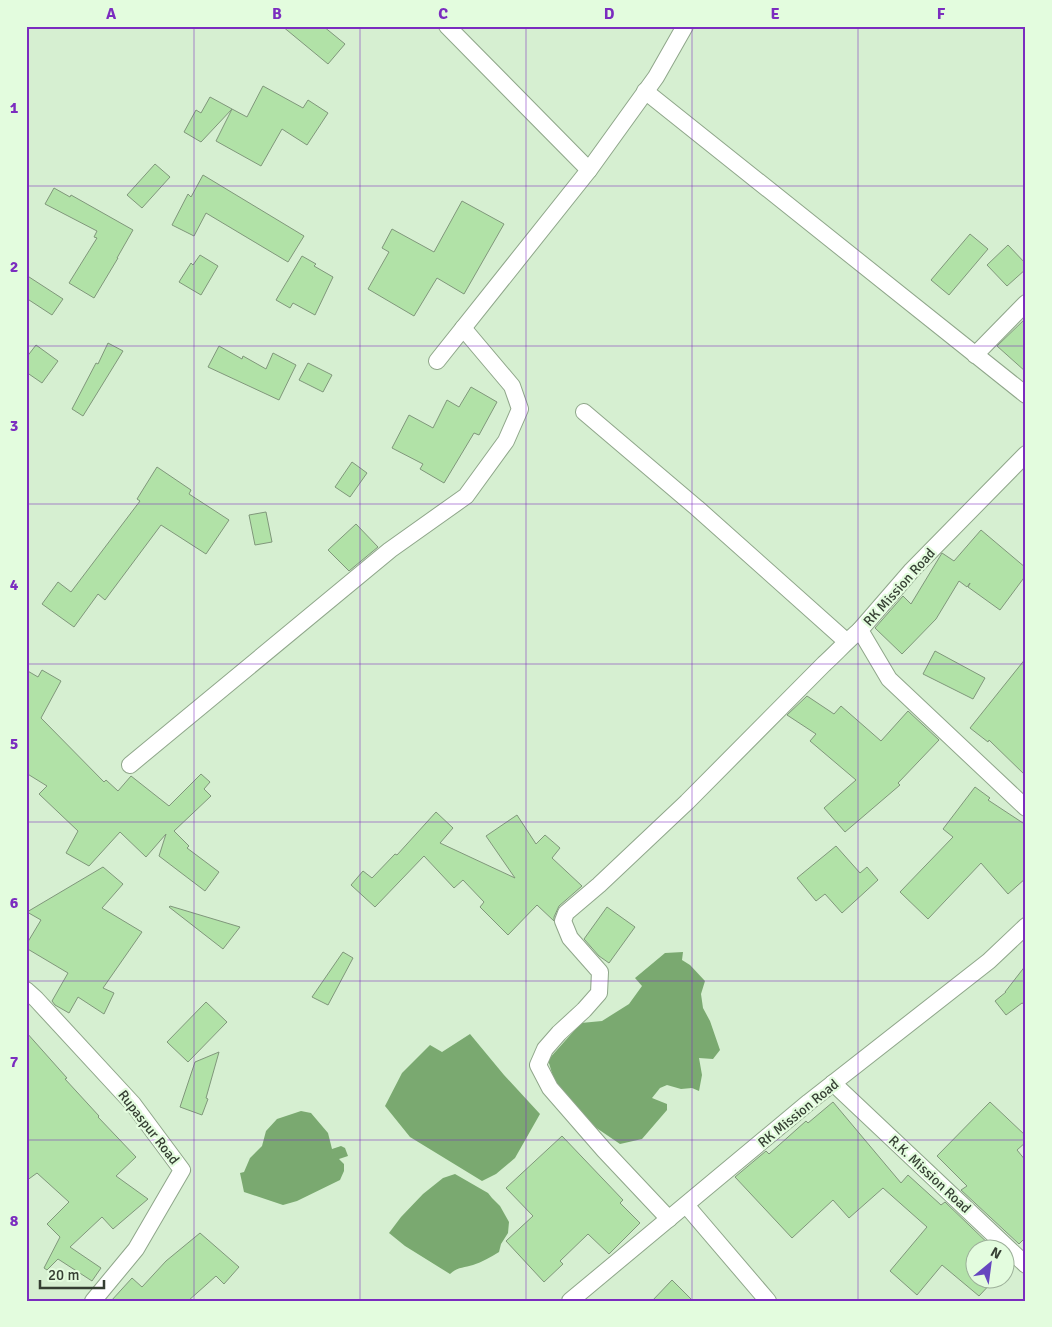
<svg xmlns="http://www.w3.org/2000/svg" width="1052" height="1327" viewBox="0 0 1052 1327" font-family="Signika,sans-serif">
<style>
.water{fill:#7aa970}
.building{fill:#b1e2a7;stroke:#80977b}
.lines{fill:none;stroke-linecap:round;stroke-linejoin:round}
.street-casing{stroke:#8fa68a;stroke-width:18}
.street{stroke:#fff;stroke-width:16}
.grid{fill:none;stroke:#7b2cbf;stroke-width:1;stroke-opacity:0.55}
.labels{text-anchor:middle;stroke-width:4.5;stroke-linejoin:round;paint-order:stroke}
.street-label{font-size:14px;fill:#353f33;stroke:#e3fcde}
.neatline{fill:none;stroke:#7b2cbf;stroke-width:2}
.grid-label{font-size:16px;text-anchor:middle;font-weight:bold;fill:#7b2cbf}
</style>
<rect width="100%" height="100%" fill="#d6efd1"/>
<g class="water">
<path d="M 683,952 L 682,960 L 690,965 L 705,981 L 701,994 L 703,1008 L 710,1021 L 720,1050 L 713,1059 L 699,1058 L 702,1075 L 699,1091 L 692,1088 L 681,1089 L 667,1085 L 660,1088 L 652,1098 L 667,1104 L 667,1110 L 642,1139 L 620,1144 L 595,1127 L 555,1083 L 548,1060 L 581,1023 L 602,1021 L 629,1004 L 642,986 L 635,978 L 665,953 Z"/>
<path d="M 470,1034 L 504,1075 L 540,1114 L 515,1158 L 496,1174 L 482,1181 L 410,1137 L 385,1106 L 402,1073 L 430,1045 L 442,1052 Z"/>
<path d="M 301,1111 L 311,1113 L 328,1133 L 332,1149 L 341,1146 L 345,1148 L 348,1156 L 339,1159 L 344,1164 L 344,1171 L 340,1180 L 297,1201 L 283,1205 L 244,1192 L 240,1173 L 244,1172 L 250,1158 L 262,1146 L 266,1131 L 277,1119 Z"/>
<path d="M 455,1174 L 488,1193 L 492,1198 L 500,1206 L 509,1222 L 508,1233 L 501,1244 L 499,1252 C 491,1257 482,1262 473,1265 C 464,1268 457,1267 450,1274 L 405,1246 L 389,1233 L 401,1217 L 423,1194 L 443,1178 Z"/>
</g>
<g class="building">
<path d="M 282,26 L 323,26 L 345,44 L 328,64 Z"/>
<path d="M 263,86 L 303,108 L 308,100 L 328,113 L 307,145 L 282,129 L 261,166 L 216,141 L 232,109 L 247,117 Z"/>
<path d="M 210,97 L 232,109 L 201,142 L 184,132 L 196,110 L 201,113 Z"/>
<path d="M 155,164 L 170,177 L 142,208 L 127,195 Z"/>
<path d="M 203,175 L 304,236 L 288,262 L 206,213 L 194,236 L 172,225 L 188,194 L 191,197 Z"/>
<path d="M 54,188 L 70,197 L 71,195 L 133,230 L 117,258 L 118,258 L 94,298 L 69,283 L 97,238 L 94,237 L 97,231 L 45,204 Z"/>
<path d="M 462,201 L 504,224 L 464,294 L 437,278 L 414,316 L 368,289 L 389,252 L 382,248 L 392,229 L 434,252 Z"/>
<path d="M 970,234 L 988,249 L 949,295 L 931,280 Z"/>
<path d="M 1008,245 L 1026,264 L 1026,269 L 1007,286 L 987,265 Z"/>
<path d="M 200,255 L 218,266 L 201,295 L 179,282 L 191,263 L 193,265 Z"/>
<path d="M 302,256 L 316,264 L 314,266 L 333,277 L 315,315 L 293,303 L 290,308 L 276,300 Z"/>
<path d="M 26,275 L 63,299 L 52,315 L 26,298 Z"/>
<path d="M 1026,318 L 1026,372 L 997,346 Z"/>
<path d="M 108,343 L 123,351 L 83,416 L 72,409 L 96,363 L 98,364 Z"/>
<path d="M 36,345 L 58,361 L 42,383 L 26,372 L 26,358 Z"/>
<path d="M 219,346 L 242,359 L 243,356 L 266,369 L 273,353 L 296,365 L 279,400 L 208,367 Z"/>
<path d="M 308,363 L 332,375 L 323,392 L 299,380 Z"/>
<path d="M 471,387 L 497,402 L 479,435 L 474,433 L 444,483 L 420,469 L 423,464 L 392,448 L 409,415 L 433,428 L 447,400 L 459,407 Z"/>
<path d="M 352,462 L 367,473 L 350,497 L 335,487 Z"/>
<path d="M 157,467 L 191,490 L 189,494 L 229,520 L 206,554 L 161,525 L 105,600 L 98,594 L 74,627 L 42,604 L 58,582 L 71,592 L 140,501 L 137,499 Z"/>
<path d="M 266,512 L 272,542 L 255,545 L 249,515 Z"/>
<path d="M 356,524 L 378,547 L 349,571 L 328,550 Z"/>
<path d="M 981,530 L 1026,568 L 1026,575 L 1000,610 L 968,587 L 970,583 L 967,587 L 959,581 L 936,619 L 902,654 L 875,628 L 903,596 L 911,604 L 942,553 L 954,561 Z"/>
<path d="M 935,651 L 985,678 L 973,699 L 923,674 Z"/>
<path d="M 1026,658 L 1026,776 L 989,740 L 988,742 L 970,728 Z"/>
<path d="M 26,670 L 38,677 L 42,670 L 61,681 L 41,718 L 104,782 L 106,780 L 118,791 L 131,776 L 169,806 L 201,774 L 210,782 L 204,789 L 211,796 L 174,831 L 189,846 L 187,848 L 219,872 L 205,891 L 159,856 L 166,834 L 146,857 L 120,832 L 89,866 L 66,853 L 78,831 L 39,794 L 47,786 L 26,773 Z"/>
<path d="M 807,696 L 834,714 L 841,706 L 881,741 L 908,711 L 939,740 L 898,783 L 900,785 L 845,832 L 824,808 L 856,780 L 810,741 L 816,734 L 787,715 Z"/>
<path d="M 975,787 L 990,798 L 988,800 L 1026,825 L 1026,878 L 1008,894 L 981,863 L 928,919 L 900,892 L 953,837 L 943,829 Z"/>
<path d="M 436,812 L 453,828 L 440,843 L 515,878 L 486,836 L 517,815 L 536,844 L 545,835 L 560,848 L 552,858 L 582,886 L 559,906 L 554,917 L 554,921 L 537,905 L 508,935 L 480,907 L 484,902 L 463,880 L 454,888 L 424,856 L 375,907 L 351,885 L 363,871 L 372,878 L 395,854 L 397,855 Z"/>
<path d="M 836,846 L 860,873 L 867,867 L 878,880 L 842,913 L 825,894 L 816,901 L 797,878 Z"/>
<path d="M 103,867 L 123,884 L 102,908 L 142,932 L 103,988 L 114,993 L 104,1014 L 78,997 L 69,1013 L 55,1005 L 52,1001 L 68,973 L 26,948 L 26,945 L 41,920 L 27,912 Z"/>
<path d="M 170,906 L 240,927 L 223,949 L 169,907 Z"/>
<path d="M 607,907 L 635,927 L 609,963 L 599,956 L 584,939 Z"/>
<path d="M 343,952 L 353,958 L 328,1005 L 312,997 Z"/>
<path d="M 1026,965 L 1026,1005 L 1022,1003 L 1006,1015 L 995,1001 L 1006,992 L 1005,992 Z"/>
<path d="M 206,1002 L 227,1022 L 188,1062 L 167,1042 Z"/>
<path d="M 26,1032 L 67,1078 L 65,1079 L 99,1116 L 98,1117 L 136,1157 L 116,1176 L 148,1199 L 113,1229 L 102,1217 L 70,1247 L 101,1268 L 92,1281 L 58,1259 L 47,1270 L 44,1268 L 60,1237 L 47,1224 L 69,1202 L 37,1173 L 26,1181 Z"/>
<path d="M 219,1052 L 206,1098 L 208,1099 L 202,1115 L 180,1107 L 195,1062 Z"/>
<path d="M 833,1102 L 901,1183 L 908,1175 L 941,1205 L 945,1202 L 995,1250 L 974,1250 L 974,1280 L 994,1280 L 979,1296 L 942,1265 L 917,1295 L 890,1271 L 927,1227 L 883,1188 L 849,1218 L 833,1200 L 792,1238 L 735,1177 L 766,1151 L 769,1154 L 806,1121 L 808,1123 Z"/>
<path d="M 990,1102 L 1026,1136 L 1026,1142 L 1017,1150 L 1026,1161 L 1026,1237 L 1019,1244 L 961,1190 L 967,1186 L 937,1156 Z"/>
<path d="M 562,1136 L 623,1200 L 620,1203 L 640,1223 L 609,1254 L 588,1234 L 560,1261 L 563,1264 L 544,1282 L 506,1241 L 533,1216 L 506,1188 Z"/>
<path d="M 200,1233 L 239,1267 L 224,1284 L 216,1276 L 188,1301 L 111,1301 L 132,1278 L 142,1287 L 166,1261 Z"/>
<path d="M 672,1280 L 693,1301 L 652,1301 Z"/>
</g>
<g class="lines">
<g class="street-casing">
<g id="street">
<path d="M 447,26 L 589,170"/>
<path d="M 645,91 L 1026,395"/>
<path d="M 975,355 L 1026,303"/>
<path d="M 437,361 L 589,170 L 656,77 L 685,26"/>
<path d="M 584,412 L 697,508 L 846,641"/>
<path d="M 1026,454 L 912,570 L 860,630 L 889,679 L 1026,808"/>
<path d="M 130,765 L 390,550 L 466,496 L 506,441 L 520,409 L 512,386 L 463,328"/>
<path d="M 26,990 L 36,999 L 133,1104 L 182,1170 L 136,1249 L 93,1301"/>
<path d="M 833,1083 L 1026,1265"/>
<path d="M 686,1205 L 768,1301"/>
<path d="M 669,1219 L 604,1150 L 550,1088 L 538,1065 L 545,1049 L 559,1033 L 584,1010 L 599,993 L 600,972 L 570,938 L 563,921 L 566,913 L 599,885 L 687,802 L 824,664 C 836,653 847,641 860,630"/>
<path d="M 570,1301 L 809,1102 L 989,961 L 1026,926"/>
</g>
</g>
<use href="#street" class="street"/>
</g>
<path class="grid" d="M 194,26 L 194,1301M 360,26 L 360,1301M 526,26 L 526,1301M 692,26 L 692,1301M 858,26 L 858,1301M 26,186 L 1026,186M 26,346 L 1026,346M 26,504 L 1026,504M 26,664 L 1026,664M 26,822 L 1026,822M 26,981 L 1026,981M 26,1140 L 1026,1140"/>
<g class="labels">
<g class="street-label">
<text transform="translate(899 587) rotate(-48)" y="5">RK Mission Road</text>
<text transform="translate(798 1113) rotate(-39)" y="5">RK Mission Road</text>
<text transform="translate(149 1127) rotate(52)" y="5">Rupaspur Road</text>
<text transform="translate(930 1174) rotate(43)" y="5">R.K. Mission Road</text>
</g>
</g>
<rect width="1052" height="1327" fill="none" stroke="#e3fcde" stroke-width="55"/>
<g transform="translate(990 1264) rotate(29)"><circle r="24" fill="#e3fcde" stroke="#9db09a"/>
<path d="M0-4L9 19L0 12L-9 19Z" fill="#6647bf"/>
<text y="-8" font-size="14" font-weight="bold" text-anchor="middle" fill="#353f33">N</text>
</g>
<path d="M40 1280v8h64v-8" fill="none" stroke="#353f33" stroke-width="2.5"/>
<text x="48" y="1280" font-size="15" fill="#353f33" stroke="#e3fcde" stroke-width="4" paint-order="stroke">20 m</text>
<rect x="28" y="28" width="996" height="1272" class="neatline"/>
<g class="grid-label">
<text x="111" y="19">A</text>
<text x="277" y="19">B</text>
<text x="443" y="19">C</text>
<text x="609" y="19">D</text>
<text x="775" y="19">E</text>
<text x="941" y="19">F</text>
<text x="14" y="113">1</text>
<text x="14" y="272">2</text>
<text x="14" y="431">3</text>
<text x="14" y="590">4</text>
<text x="14" y="749">5</text>
<text x="14" y="908">6</text>
<text x="14" y="1067">7</text>
<text x="14" y="1226">8</text>
</g>
</svg>
